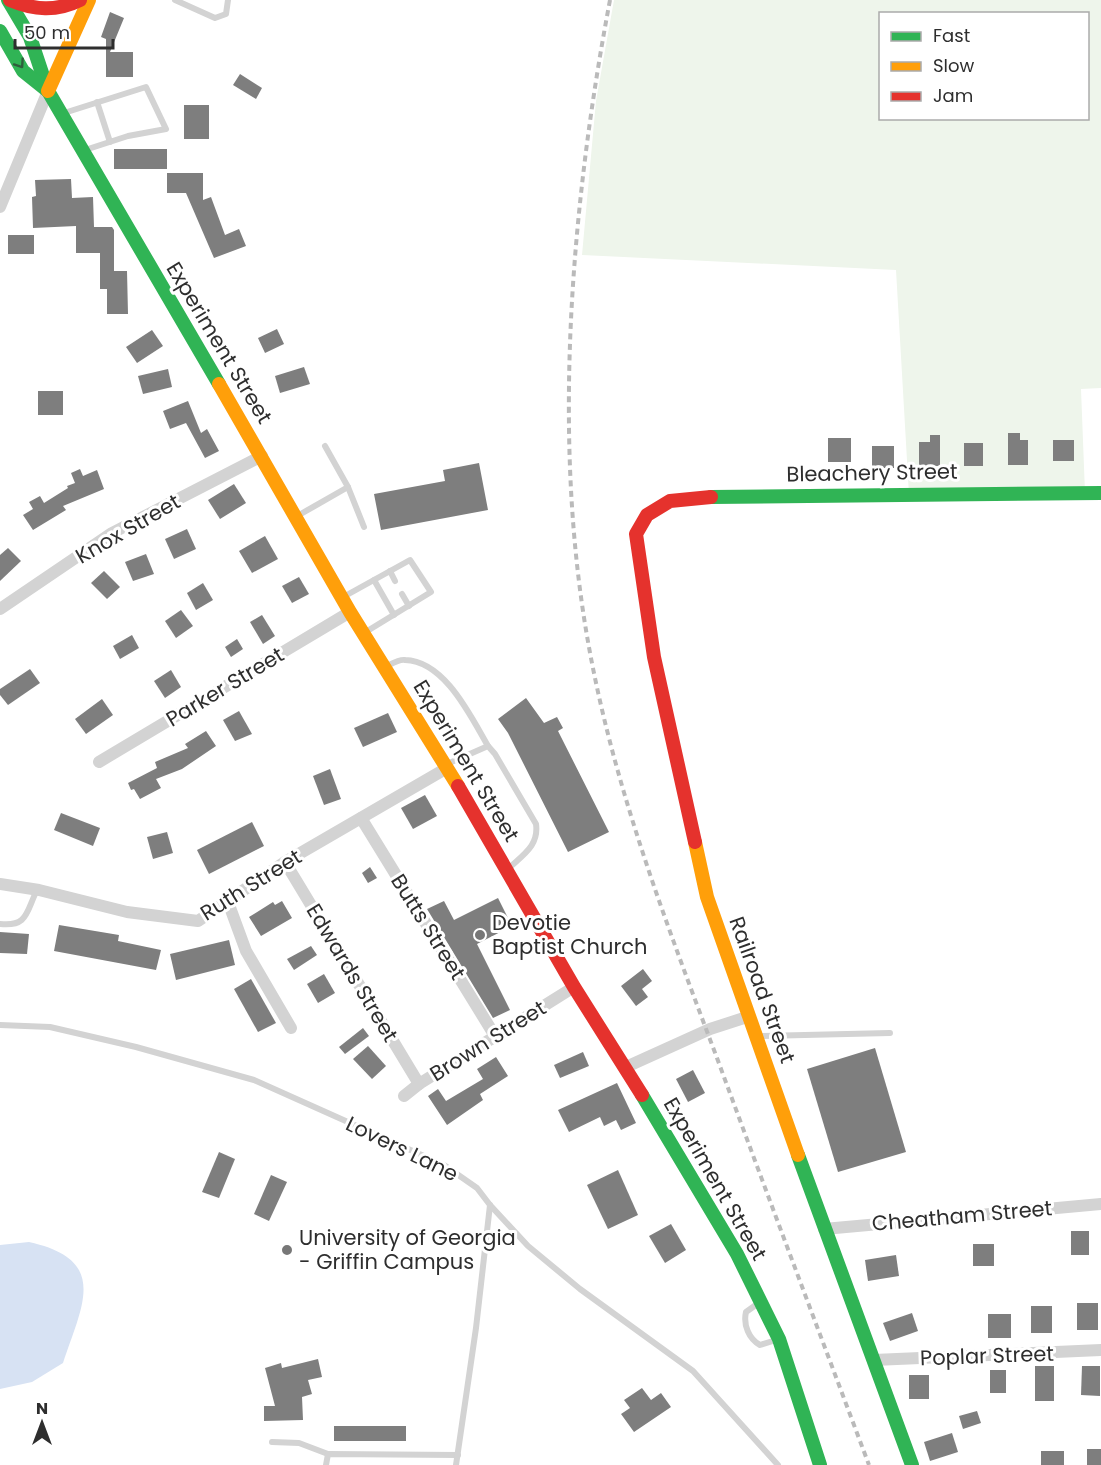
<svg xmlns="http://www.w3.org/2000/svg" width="1101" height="1465" viewBox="0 0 1101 1465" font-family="Poppins,sans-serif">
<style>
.green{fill:#eef5eb;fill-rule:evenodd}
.water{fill:#d7e2f3}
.building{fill:#7e7e7e}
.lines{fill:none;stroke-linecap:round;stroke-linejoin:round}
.lane{stroke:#d3d3d3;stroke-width:6}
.street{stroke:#d3d3d3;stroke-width:12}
.fast{stroke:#30b455;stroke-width:14}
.slow{stroke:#ff9f0a;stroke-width:14}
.jam{stroke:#e5322d;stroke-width:14}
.rail{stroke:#bababa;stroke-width:4;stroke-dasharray:6 4.5;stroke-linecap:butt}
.oneway{stroke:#2f5d3c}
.poi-dot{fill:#777;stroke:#fff;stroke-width:2}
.labels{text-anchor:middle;stroke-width:6;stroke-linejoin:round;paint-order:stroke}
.street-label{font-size:21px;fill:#2e2e2e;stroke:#fff}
.poi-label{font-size:21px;fill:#2e2e2e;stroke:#fff;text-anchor:start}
</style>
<rect width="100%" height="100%" fill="#fff"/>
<path class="green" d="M 614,0 L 1101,0 L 1101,388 L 1081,389 L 1085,493 L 909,495 L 896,270 L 582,255 L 596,101 ZM 880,14 L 1088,14 L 1088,118 L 880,118 Z"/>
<path class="water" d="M 29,1242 C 110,1260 82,1305 63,1363 L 32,1382 L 0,1389 L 0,1245 Z"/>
<g class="building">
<path d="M 110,12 L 124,18 L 110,52 L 133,52 L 133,77 L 106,77 L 106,39 L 101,37 Z"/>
<path d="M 240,74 L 262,88 L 256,99 L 233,85 Z"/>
<rect x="184" y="105" width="25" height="34"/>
<rect x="114" y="149" width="53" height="20"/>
<path d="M 167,173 L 203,173 L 203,200 L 211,197 L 225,235 L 239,229 L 246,246 L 214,258 L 186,193 L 167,193 Z"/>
<path d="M 71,179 L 72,198 L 93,197 L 94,227 L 112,227 L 114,230 L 114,271 L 127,271 L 128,314 L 107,314 L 107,289 L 100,289 L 100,253 L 76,253 L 76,226 L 33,228 L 32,197 L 36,196 L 35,180 Z"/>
<rect x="8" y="235" width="26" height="19"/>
<path d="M 277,329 L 284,344 L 265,353 L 258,338 Z"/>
<path d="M 152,330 L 163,346 L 137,363 L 126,347 Z"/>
<path d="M 304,367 L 310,384 L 280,393 L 275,376 Z"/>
<path d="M 168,369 L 172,387 L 143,394 L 138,376 Z"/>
<rect x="38" y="391" width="25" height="24"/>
<path d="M 188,401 L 201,433 L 207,429 L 219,451 L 205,458 L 186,423 L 170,429 L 163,411 Z"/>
<path d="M 1008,433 L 1020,433 L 1020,440 L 1028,440 L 1028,465 L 1008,465 Z"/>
<path d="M 930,435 L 940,435 L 940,466 L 919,466 L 919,442 L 930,442 Z"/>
<rect x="828" y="438" width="23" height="24"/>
<rect x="1053" y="440" width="21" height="21"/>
<rect x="964" y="443" width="19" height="23"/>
<rect x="872" y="446" width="22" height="22"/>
<path d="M 479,463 L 488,510 L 381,530 L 374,494 L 445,481 L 443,470 Z"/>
<path d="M 80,469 L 83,476 L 97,470 L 104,489 L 63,506 L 66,510 L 33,530 L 23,515 L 33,509 L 29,502 L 40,496 L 44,503 L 68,488 L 67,486 L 75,483 L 71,473 Z"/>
<path d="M 234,484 L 246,503 L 220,519 L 208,500 Z"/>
<path d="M 187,529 L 196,549 L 174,559 L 165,539 Z"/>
<path d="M 265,536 L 278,559 L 252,573 L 239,551 Z"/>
<path d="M 8,548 L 21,561 L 0,581 L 0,555 Z"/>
<path d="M 146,554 L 154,574 L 133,581 L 125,562 Z"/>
<path d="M 104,571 L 120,587 L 107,599 L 91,583 Z"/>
<path d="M 299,577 L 309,594 L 292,603 L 282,586 Z"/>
<path d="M 203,583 L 213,600 L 196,610 L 187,593 Z"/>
<path d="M 181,610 L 193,626 L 176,638 L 165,621 Z"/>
<path d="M 262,615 L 275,636 L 263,644 L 250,622 Z"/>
<path d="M 132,635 L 139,648 L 120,659 L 113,646 Z"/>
<path d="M 237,639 L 243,649 L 231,657 L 225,647 Z"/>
<path d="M 30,669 L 40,683 L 8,705 L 0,695 L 0,689 Z"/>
<path d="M 171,670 L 181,687 L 165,698 L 154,681 Z"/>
<path d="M 526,698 L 544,723 L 557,717 L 563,728 L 558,731 L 609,832 L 568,852 L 508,733 L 498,719 Z"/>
<path d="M 102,699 L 113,715 L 86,734 L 75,719 Z"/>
<path d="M 239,711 L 252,734 L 235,741 L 223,720 Z"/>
<path d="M 388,713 L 397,732 L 363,747 L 354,728 Z"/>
<path d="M 206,731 L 216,746 L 182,769 L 156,779 L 161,788 L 140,799 L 134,789 L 131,790 L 128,783 L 157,768 L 155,762 L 188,748 L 185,744 Z"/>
<path d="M 330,769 L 341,799 L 324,805 L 313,776 Z"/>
<path d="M 425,795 L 437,816 L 413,829 L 401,808 Z"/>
<path d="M 61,813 L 100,828 L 93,846 L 54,830 Z"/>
<path d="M 252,822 L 264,846 L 209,874 L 197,850 Z"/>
<path d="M 167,832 L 173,853 L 153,859 L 147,837 Z"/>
<path d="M 370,867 L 377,878 L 368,883 L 362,873 Z"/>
<path d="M 498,898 L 512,926 L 477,944 L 510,1010 L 493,1018 L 427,909 L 444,901 L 454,920 Z"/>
<path d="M 282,901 L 292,918 L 261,936 L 249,917 L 273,902 L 275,905 Z"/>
<path d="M 59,925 L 119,935 L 118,941 L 161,950 L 156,970 L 54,951 Z"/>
<path d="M 0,932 L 29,934 L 27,954 L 0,953 Z"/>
<path d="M 229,940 L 235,965 L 176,980 L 170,954 Z"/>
<path d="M 311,946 L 317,955 L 294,970 L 287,959 Z"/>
<path d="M 643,969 L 652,981 L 642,989 L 648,997 L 636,1006 L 621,986 Z"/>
<path d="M 324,974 L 335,993 L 318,1003 L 307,984 Z"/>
<path d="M 251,979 L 276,1023 L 258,1032 L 234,989 Z"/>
<path d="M 363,1028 L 369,1036 L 345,1054 L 339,1047 Z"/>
<path d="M 368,1046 L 386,1066 L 372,1079 L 353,1059 Z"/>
<path d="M 875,1048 L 906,1152 L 838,1172 L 807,1069 Z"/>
<path d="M 583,1052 L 589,1066 L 560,1078 L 554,1065 Z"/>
<path d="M 496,1057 L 508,1076 L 480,1094 L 483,1100 L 447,1125 L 428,1096 L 438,1089 L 446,1101 L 483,1079 L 477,1069 Z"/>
<path d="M 693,1070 L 705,1093 L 688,1102 L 676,1079 Z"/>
<path d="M 617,1083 L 636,1123 L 621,1130 L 616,1120 L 604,1126 L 600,1117 L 569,1132 L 558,1110 Z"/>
<path d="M 219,1152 L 235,1159 L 219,1198 L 202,1192 Z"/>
<path d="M 618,1170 L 638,1215 L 608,1229 L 587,1185 Z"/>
<path d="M 271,1175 L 287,1182 L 269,1221 L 254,1214 Z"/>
<path d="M 671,1224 L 686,1250 L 665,1263 L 649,1236 Z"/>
<rect x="1071" y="1231" width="18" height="24"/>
<rect x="973" y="1244" width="21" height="22"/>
<path d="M 896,1255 L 899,1276 L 868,1281 L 865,1260 Z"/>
<rect x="1077" y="1303" width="21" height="27"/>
<rect x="1031" y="1306" width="21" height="27"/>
<path d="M 912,1313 L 918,1331 L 890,1341 L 883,1323 Z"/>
<rect x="988" y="1314" width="23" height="24"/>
<path d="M 318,1359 L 322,1377 L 308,1380 L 312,1394 L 302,1397 L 303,1420 L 264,1421 L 264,1406 L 275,1406 L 265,1368 L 281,1363 L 282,1368 Z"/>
<rect x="1035" y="1366" width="19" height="35"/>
<path d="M 1082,1366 L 1100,1366 L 1100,1396 L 1081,1395 Z"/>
<rect x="990" y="1370" width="16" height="23"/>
<rect x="909" y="1375" width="20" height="24"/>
<path d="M 642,1388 L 651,1400 L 661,1393 L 671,1407 L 634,1432 L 621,1414 L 630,1408 L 624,1400 Z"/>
<path d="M 977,1411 L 981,1423 L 963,1429 L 959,1416 Z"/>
<rect x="334" y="1426" width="72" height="15"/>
<path d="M 952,1433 L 958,1452 L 930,1461 L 924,1442 Z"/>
<rect x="1087" y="1449" width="14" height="16"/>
<rect x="1041" y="1451" width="23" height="14"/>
</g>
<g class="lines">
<g class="lane">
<path d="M 175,0 L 215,18 L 226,14 L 228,0"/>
<path d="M 97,102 L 110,142"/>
<path d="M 64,113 L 146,87 L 166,129 L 128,136 L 85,150"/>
<path d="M 325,446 L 348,487"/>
<path d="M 299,515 L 348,487 L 364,527"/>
<path d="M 390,571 L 395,581"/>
<path d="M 374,580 L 394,615"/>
<path d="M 402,594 L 409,606"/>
<path d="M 345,596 L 410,560 L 431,592 L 364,633"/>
<path d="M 387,666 C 393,663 400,659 405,660 C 445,661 471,717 488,746"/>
<path d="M 447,764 L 488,746 L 495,754 L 536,824 C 539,845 524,854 509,868"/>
<path d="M 0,924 C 28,927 26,912 37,890"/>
<path d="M 0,1025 L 50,1027 L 136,1047 L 254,1080 L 444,1165 L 477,1188 L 490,1205 L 528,1246 L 580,1289 L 693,1371 L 778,1465"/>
<path d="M 759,1036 L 890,1033"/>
<path d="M 760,1302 L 746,1312 C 743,1325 749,1339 760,1345 L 776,1340"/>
<path d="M 272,1442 L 299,1443 L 328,1454"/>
<path d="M 326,1465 L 328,1454 L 458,1455"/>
<path d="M 456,1465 L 476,1328 L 490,1205"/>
</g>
<g class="street">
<path d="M 0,207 L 48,91"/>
<path d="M 0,609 L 112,533 L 262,456"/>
<path d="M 99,762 L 350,612"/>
<path d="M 361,818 L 495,1036"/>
<path d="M 285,862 L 419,1084"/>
<path d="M 0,884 L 39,890 L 127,912 L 198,921 L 285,862 L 447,768"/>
<path d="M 228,902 L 246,951 L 291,1028"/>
<path d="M 626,1067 L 710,1029 L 747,1017"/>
<path d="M 404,1096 L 419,1084 L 574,987"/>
<path d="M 824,1229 L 1101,1204"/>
<path d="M 874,1360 L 1101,1350"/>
</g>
<g class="fast">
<path d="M 8,0 L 30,37 L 48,91 L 219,384"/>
<path d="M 0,31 L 23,71 L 48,91"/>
<path d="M 711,497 L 1101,493"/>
<path d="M 642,1095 L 737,1254 L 779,1339 L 820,1465"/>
<path d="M 798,1155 L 912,1465"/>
</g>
<g class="slow">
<path d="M 48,91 L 89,0"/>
<path d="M 219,384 L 350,612 L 458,786"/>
<path d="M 695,842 L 707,897 L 798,1155"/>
</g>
<g class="jam">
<path d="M 10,0 C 34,10 56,12 80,0"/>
<path d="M 458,786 L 574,987 L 642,1095"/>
<path d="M 695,842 L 654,657 L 636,534 L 647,515 L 670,501 L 711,497"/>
</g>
<path class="rail" d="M 610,0 C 572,201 552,433 587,636 C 612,782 665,920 717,1058 C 767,1194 818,1329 869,1465"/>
</g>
<defs><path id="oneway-chevron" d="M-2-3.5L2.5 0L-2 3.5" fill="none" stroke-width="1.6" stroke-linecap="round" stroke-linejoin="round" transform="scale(1.5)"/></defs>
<use class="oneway" href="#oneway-chevron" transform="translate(20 64) rotate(56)"/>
<g class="poi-dot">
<circle cx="480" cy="935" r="6"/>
<circle cx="287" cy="1250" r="6"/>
</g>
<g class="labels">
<g class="street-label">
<text transform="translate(219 343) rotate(59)" y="7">Experiment Street</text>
<text transform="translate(872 473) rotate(-1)" y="7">Bleachery Street</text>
<text transform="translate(128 529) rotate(-30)" y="7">Knox Street</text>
<text transform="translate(225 687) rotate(-31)" y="7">Parker Street</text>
<text transform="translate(466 761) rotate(59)" y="7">Experiment Street</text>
<text transform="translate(251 885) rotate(-32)" y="7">Ruth Street</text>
<text transform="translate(428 927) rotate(58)" y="7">Butts Street</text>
<text transform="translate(352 973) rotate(59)" y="7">Edwards Street</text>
<text transform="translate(762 990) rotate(70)" y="7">Railroad Street</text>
<text transform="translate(488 1041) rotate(-32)" y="7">Brown Street</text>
<text transform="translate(402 1149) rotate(26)" y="7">Lovers Lane</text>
<text transform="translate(715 1179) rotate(60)" y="7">Experiment Street</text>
<text transform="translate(962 1216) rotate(-5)" y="7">Cheatham Street</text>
<text transform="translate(987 1356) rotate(-2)" y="7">Poplar Street</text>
</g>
<g class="poi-label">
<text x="492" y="930">Devotie<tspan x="492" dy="24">Baptist Church</tspan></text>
<text x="299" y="1245">University of Georgia<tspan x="299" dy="24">- Griffin Campus</tspan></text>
</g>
</g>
<rect x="879" y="12" width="210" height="108" fill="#ffffff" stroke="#ababab" stroke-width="1.5"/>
<rect x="891" y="32" width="30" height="9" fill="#30b455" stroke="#ababab" stroke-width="1.5"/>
<text x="933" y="42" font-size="18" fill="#2e2e2e">Fast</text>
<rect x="891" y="62" width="30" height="9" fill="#ff9f0a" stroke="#ababab" stroke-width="1.5"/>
<text x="933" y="72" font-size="18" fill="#2e2e2e">Slow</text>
<rect x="891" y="92" width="30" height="9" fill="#e5322d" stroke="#ababab" stroke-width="1.5"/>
<text x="933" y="102" font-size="18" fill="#2e2e2e">Jam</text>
<g transform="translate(42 1423)" stroke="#ffffff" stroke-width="4.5" paint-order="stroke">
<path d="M0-4.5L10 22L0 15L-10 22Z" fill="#2e2e2e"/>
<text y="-9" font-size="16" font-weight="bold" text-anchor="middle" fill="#2e2e2e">N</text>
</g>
<path d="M15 39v9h98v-9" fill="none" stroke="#2e2e2e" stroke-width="3"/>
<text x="24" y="39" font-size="18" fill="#2e2e2e" stroke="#ffffff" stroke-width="4.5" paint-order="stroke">50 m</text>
</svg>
